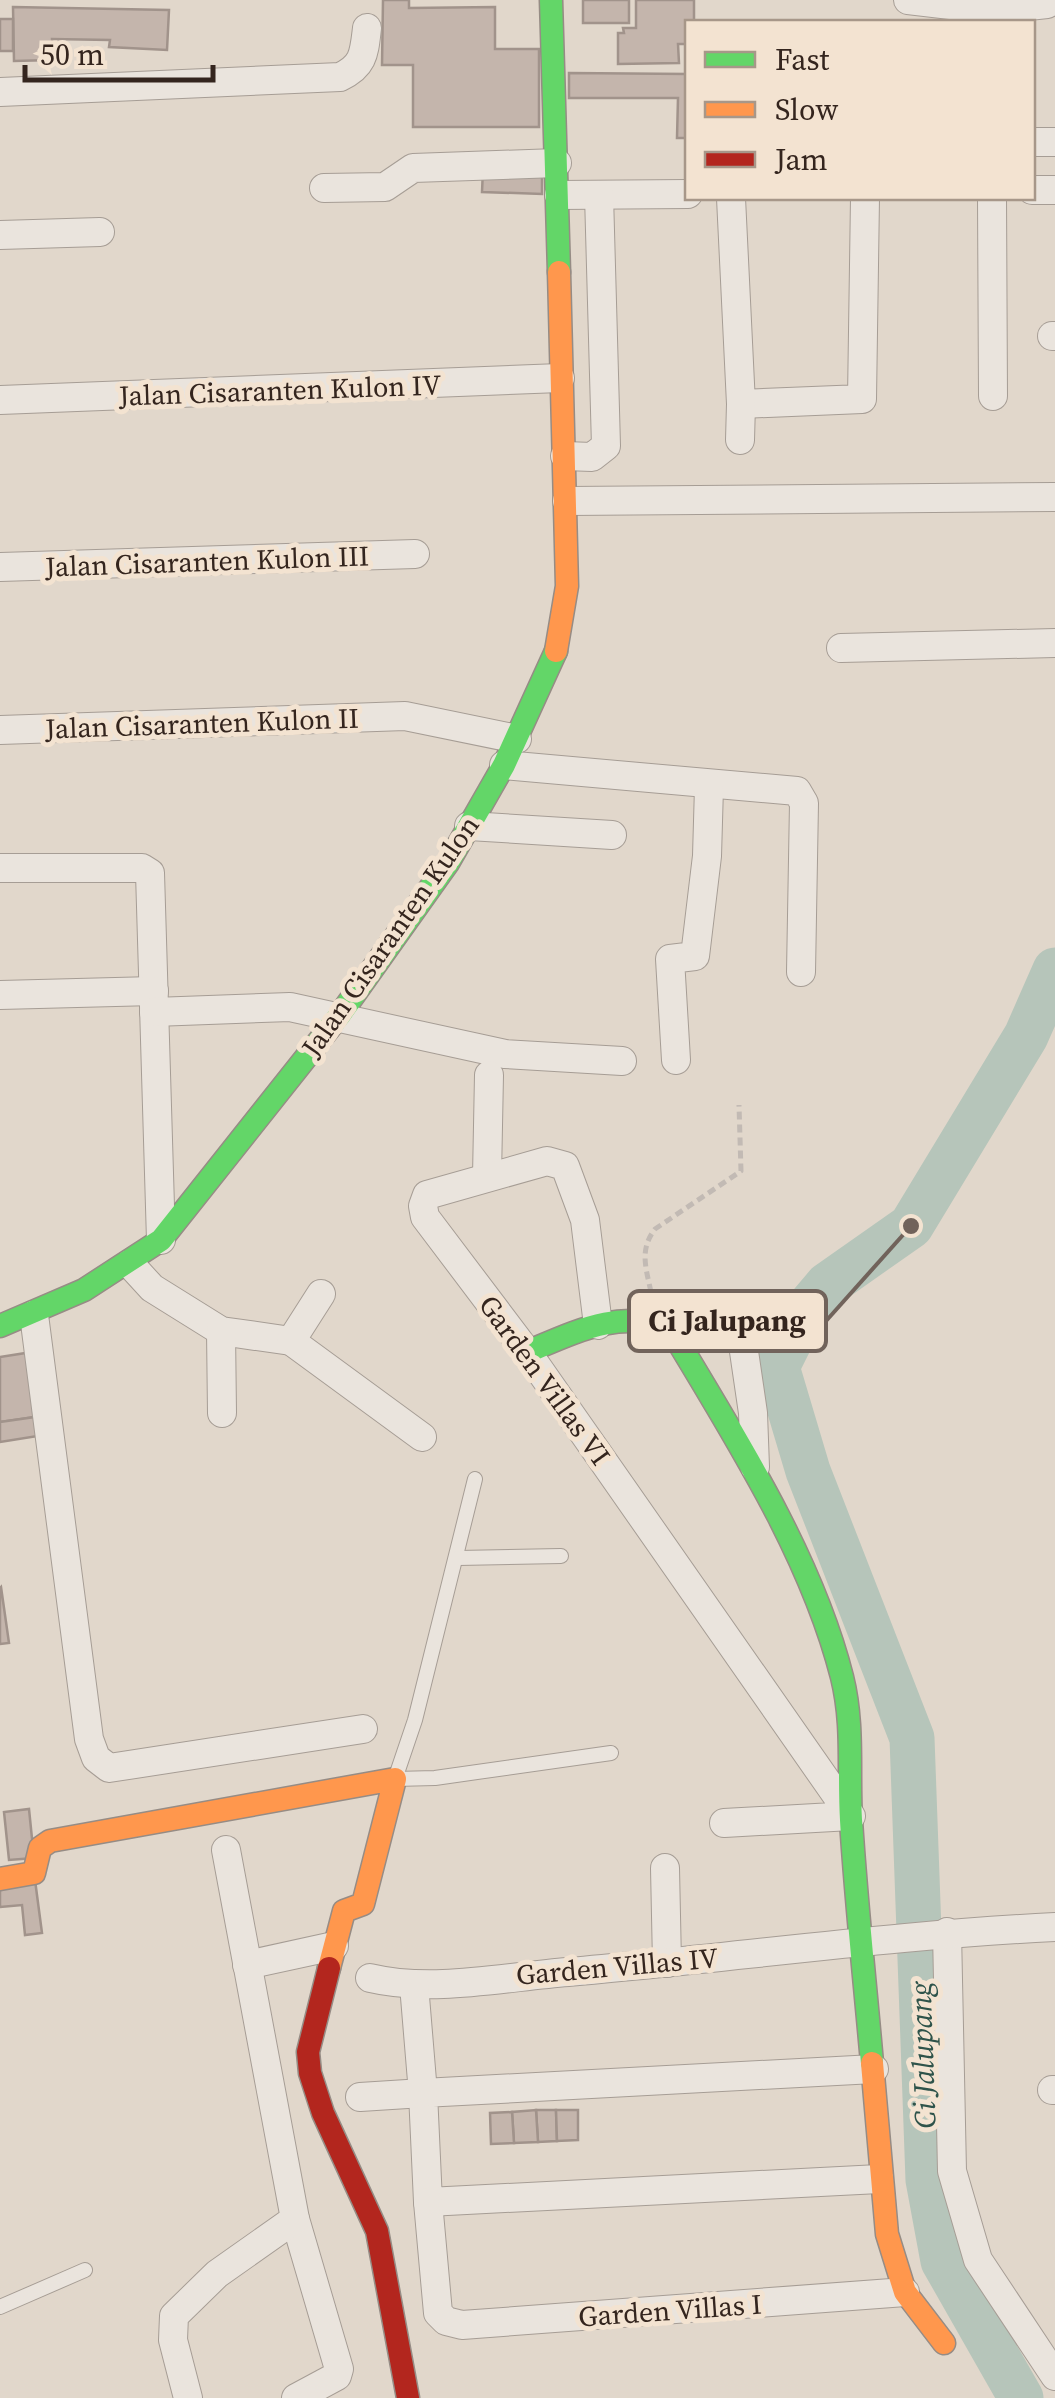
<svg xmlns="http://www.w3.org/2000/svg" width="1055" height="2398" viewBox="0 0 1055 2398" font-family="'Source Serif 4',serif">
<style>
.lines{fill:none;stroke-linecap:round;stroke-linejoin:round}
.river{stroke:#b6c5ba;stroke-width:45}
.building{fill:#c4b5ac;stroke:#a1938b;stroke-width:2.5}
.lane-casing{stroke:#a69d95;stroke-width:16}
.street-casing{stroke:#a69d95;stroke-width:30}
.fast-casing{stroke:#968c85;stroke-width:25}
.slow-casing{stroke:#968c85;stroke-width:25}
.jam-casing{stroke:#968c85;stroke-width:25}
.path{stroke:#c2bab4;stroke-width:5;stroke-dasharray:8 5;stroke-linecap:butt}
.lane{stroke:#eae4dd;stroke-width:14}
.street{stroke:#eae4dd;stroke-width:28}
.fast{stroke:#63d668;stroke-width:22}
.slow{stroke:#ff974d;stroke-width:22}
.jam{stroke:#b3261e;stroke-width:22}
.labels{text-anchor:middle;stroke-width:10;stroke-linejoin:round;paint-order:stroke}
.street-label{font-size:28px;fill:#34251e;stroke:#f3e3d1}
.water-label{font-size:30px;font-style:italic;fill:#2e534a;stroke:#f3e3d1}
.leader{fill:none;stroke:#71635b;stroke-width:4}
.callout-dot{fill:#71635b;stroke:#f3e3d1;stroke-width:4}
.callout{fill:#f3e3d1;stroke:#71635b;stroke-width:4}
.callout-label{font-size:30px;text-anchor:middle;font-weight:bold;fill:#34251e}
</style>
<rect width="100%" height="100%" fill="#e1d7cb"/>
<g class="lines">
<path class="river" d="M 1021,2398 L 943,2261 L 928,2180 L 912,1738 L 808,1471 L 777,1367 L 805,1311 L 827,1285 L 911,1226 L 1026,1036 L 1055,970"/>
</g>
<g class="building">
<path d="M 383,0 L 409,0 L 409,8 L 495,7 L 495,49 L 539,49 L 539,127 L 413,127 L 413,65 L 382,65 Z"/>
<rect x="583" y="0" width="46" height="23"/>
<path d="M 636,0 L 694,0 L 694,22 L 688,22 L 688,44 L 678,44 L 679,63 L 618,64 L 618,33 L 624,33 L 623,28 L 636,28 Z"/>
<path d="M 13,7 L 169,10 L 167,50 L 109,47 L 110,40 L 52,39 L 53,60 L 14,61 Z"/>
<rect x="0" y="19" width="13" height="32"/>
<path d="M 569,73 L 688,74 L 688,138 L 677,138 L 678,98 L 569,98 Z"/>
<path d="M 483,169 L 542,174 L 542,194 L 482,192 Z"/>
<path d="M 32,1352 L 42,1416 L 0,1422 L 0,1357 Z"/>
<path d="M 42,1416 L 44,1435 L 0,1442 L 0,1422 Z"/>
<path d="M 1,1587 L 9,1643 L 0,1644 L 0,1588 Z"/>
<path d="M 29,1809 L 34,1858 L 9,1860 L 4,1812 Z"/>
<path d="M 35,1880 L 42,1933 L 25,1935 L 22,1905 L 0,1907 L 0,1884 Z"/>
<path d="M 536,2110 L 556,2110 L 557,2141 L 538,2142 Z"/>
<path d="M 536,2110 L 538,2142 L 514,2143 L 512,2112 Z"/>
<path d="M 556,2110 L 578,2110 L 578,2140 L 557,2141 Z"/>
<path d="M 512,2112 L 514,2143 L 491,2144 L 490,2113 Z"/>
</g>
<g class="lines">
<g class="lane-casing">
<g id="lane">
<path d="M 475,1479 L 415,1720 L 395,1779 L 435,1778 L 611,1753"/>
<path d="M 458,1558 L 561,1556"/>
<path d="M 0,2307 L 85,2270"/>
</g>
</g>
<g class="street-casing">
<g id="street">
<path d="M 908,0 L 993,10 L 1047,4"/>
<path d="M 0,92 L 340,77 C 364,66 364,53 367,28"/>
<path d="M 1032,142 L 1055,142"/>
<path d="M 324,188 L 385,187 L 413,168 L 557,163"/>
<path d="M 1032,190 L 1055,190"/>
<path d="M 559,195 L 688,194"/>
<path d="M 731,198 L 741,404 L 862,399 L 865,198"/>
<path d="M 992,198 L 993,396"/>
<path d="M 0,235 L 100,232"/>
<path d="M 1052,336 L 1055,336"/>
<path d="M 0,400 L 560,378"/>
<path d="M 740,440 L 741,404"/>
<path d="M 565,456 L 592,457 L 606,446 L 599,195"/>
<path d="M 567,501 L 1055,497"/>
<path d="M 0,567 L 415,554"/>
<path d="M 841,648 L 1055,643"/>
<path d="M 0,730 L 405,716 L 517,739"/>
<path d="M 504,765 L 797,791 L 804,803 L 801,972"/>
<path d="M 469,826 L 612,835"/>
<path d="M 0,868 L 142,868 L 150,873 L 161,1240"/>
<path d="M 0,995 L 154,991"/>
<path d="M 154,1012 L 290,1007 L 505,1054 L 622,1061"/>
<path d="M 676,1060 L 670,959 L 695,956 L 707,856 L 709,787"/>
<path d="M 487,1176 L 489,1075"/>
<path d="M 130,1264 L 152,1288 L 221,1331 L 291,1341 L 321,1294"/>
<path d="M 34,1315 L 89,1739 L 96,1758 L 109,1768 L 363,1729"/>
<path d="M 598,1325 L 585,1220 L 565,1166 L 547,1161 L 427,1195 L 423,1206 L 425,1217 L 527,1352 L 851,1816 L 724,1823"/>
<path d="M 671,1330 L 726,1319 L 741,1331 L 753,1413 L 755,1467"/>
<path d="M 221,1331 L 222,1413"/>
<path d="M 291,1341 L 422,1437"/>
<path d="M 665,1868 L 667,1963"/>
<path d="M 947,1932 L 952,2171 L 978,2260 L 1055,2376"/>
<path d="M 247,1965 L 334,1946"/>
<path d="M 370,1978 C 433,1993 504,1977 568,1972 C 731,1958 892,1935 1055,1927"/>
<path d="M 874,2069 L 423,2093 L 428,2202 L 879,2179"/>
<path d="M 1052,2090 L 1055,2090"/>
<path d="M 360,2097 L 423,2093 L 414,1985"/>
<path d="M 428,2202 L 438,2313 L 446,2321 L 462,2325 L 905,2292"/>
<path d="M 295,2219 L 339,2369 L 337,2376 L 296,2398"/>
<path d="M 188,2398 L 173,2340 L 174,2316 L 217,2274 L 295,2219 L 226,1850"/>
</g>
</g>
<g class="fast-casing">
<g id="fast">
<path d="M 551,0 L 559,272"/>
<path d="M 0,1326 L 84,1290 L 161,1240 L 339,1016 L 448,863 L 504,765 L 556,651"/>
<path d="M 527,1352 C 573,1333 622,1307 671,1330 C 735,1437 811,1555 842,1677 C 854,1725 848,1771 851,1820 C 856,1901 865,1982 872,2063"/>
</g>
</g>
<g class="slow-casing">
<g id="slow">
<path d="M 556,651 L 567,586 L 559,272"/>
<path d="M 0,1879 L 34,1873 L 40,1848 L 50,1841 L 395,1779 L 363,1904 L 344,1911 L 329,1968"/>
<path d="M 872,2063 L 887,2234 L 905,2292 L 944,2343"/>
</g>
</g>
<g class="jam-casing">
<path id="jam" d="M 329,1968 L 308,2052 L 310,2073 L 323,2113 L 377,2231 L 408,2398"/>
</g>
<path class="path" d="M 651,1292 C 646,1268 639,1250 655,1229 L 741,1171 L 739,1105"/>
<use href="#lane" class="lane"/>
<use href="#street" class="street"/>
<use href="#fast" class="fast"/>
<use href="#slow" class="slow"/>
<use href="#jam" class="jam"/>
</g>
<g class="labels">
<g class="street-label">
<text transform="translate(280 390) rotate(-2)" y="10">Jalan Cisaranten Kulon IV</text>
<text transform="translate(207 561) rotate(-2)" y="10">Jalan Cisaranten Kulon III</text>
<text transform="translate(202 723) rotate(-2)" y="10">Jalan Cisaranten Kulon II</text>
<text transform="translate(390 936) rotate(-55)" y="10">Jalan Cisaranten Kulon</text>
<text transform="translate(545 1380) rotate(54)" y="10">Garden Villas VI</text>
<text transform="translate(617 1966) rotate(-5)" y="10">Garden Villas IV</text>
<text transform="translate(670 2310) rotate(-4)" y="10">Garden Villas I</text>
</g>
<g class="water-label">
<text transform="translate(923 2055) rotate(-92)" y="10">Ci Jalupang</text>
</g>
</g>
<path class="leader" d="M911 1226L826 1321"/>
<circle class="callout-dot" cx="911" cy="1226" r="10"/>
<rect class="callout" x="629" y="1291" width="197" height="60" rx="10"/>
<g class="callout-label">
<text x="727" y="1331">Ci Jalupang</text>
</g>
<rect x="685" y="20" width="350" height="180" fill="#f3e3d1" stroke="#a79789" stroke-width="2.5"/>
<rect x="705" y="52" width="50" height="15" fill="#63d668" stroke="#a79789" stroke-width="2.5"/>
<text x="775" y="70" font-size="30" fill="#34251e">Fast</text>
<rect x="705" y="102" width="50" height="15" fill="#ff974d" stroke="#a79789" stroke-width="2.5"/>
<text x="775" y="120" font-size="30" fill="#34251e">Slow</text>
<rect x="705" y="152" width="50" height="15" fill="#b3261e" stroke="#a79789" stroke-width="2.5"/>
<text x="775" y="170" font-size="30" fill="#34251e">Jam</text>
<path d="M25 65v15h188v-15" fill="none" stroke="#34251e" stroke-width="5"/>
<text x="40" y="65" font-size="30" fill="#34251e" stroke="#f3e3d1" stroke-width="8" paint-order="stroke">50 m</text>
</svg>
